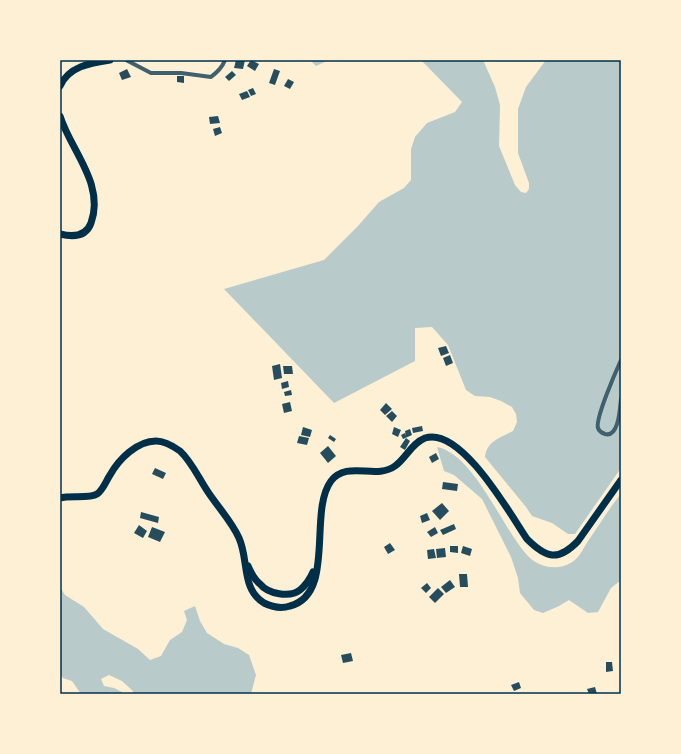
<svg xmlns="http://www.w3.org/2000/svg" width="681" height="754" viewBox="0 0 681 754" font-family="'Playfair Display',serif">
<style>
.green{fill:#b9caca}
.building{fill:#264d5e}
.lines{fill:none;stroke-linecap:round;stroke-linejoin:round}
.minor{stroke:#3f606c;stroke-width:4}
.trunk{stroke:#003049;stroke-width:7}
.neatline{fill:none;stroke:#003049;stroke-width:1.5}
</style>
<rect width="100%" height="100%" fill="#fdf0d5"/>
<g class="green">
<path d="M 310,60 L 329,60 L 316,66 Z"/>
<path d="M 421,60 L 483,60 L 495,87 L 500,105 L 499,146 L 515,185 L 521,192 L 526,193 L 529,189 L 529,183 L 518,153 L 518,109 L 526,87 L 546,60 L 621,60 L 621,468 L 575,534 L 568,534 L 552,523 L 532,516 L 526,507 L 485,457 C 487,441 500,438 513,431 L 517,422 L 516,414 L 512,407 L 501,401 L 490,397 L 475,396 L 466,390 L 448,345 L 432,327 L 415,328 L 415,361 L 334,403 L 224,289 L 324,260 L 358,226 L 379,202 L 404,188 L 411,180 L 411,149 L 415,137 L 427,123 L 455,112 L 462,102 Z"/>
<path d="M 437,447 C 474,454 502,528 527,555 C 539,569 562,572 576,559 C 581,554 584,547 588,541 C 599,526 609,508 621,494 L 621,578 L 620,581 L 611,588 L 598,612 L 588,613 L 569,600 L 559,606 L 543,613 L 534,610 L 520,593 L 518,578 L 511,557 L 482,499 L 454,475 L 444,471 Z"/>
<path d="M 60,587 L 65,595 L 84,607 L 103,629 L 138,649 L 150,660 L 161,656 L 170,640 L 182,632 L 187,620 L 184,611 L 195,606 L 200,621 L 207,633 L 224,644 L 238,648 L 249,655 L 256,675 L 251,694 L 133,694 L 133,691 L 122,681 L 109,675 L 101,679 L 104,686 L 114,688 L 122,692 L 121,694 L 111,692 L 109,694 L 81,694 L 72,681 L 63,678 L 60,674 Z"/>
</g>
<g class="building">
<path d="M 236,60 L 245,60 L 243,69 L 234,68 Z"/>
<path d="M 251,60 L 259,64 L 255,71 L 247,66 Z"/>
<path d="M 127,69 L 131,77 L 122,80 L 119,73 Z"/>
<path d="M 274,69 L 280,71 L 275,85 L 269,83 Z"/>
<path d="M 232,71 L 236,75 L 229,81 L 225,77 Z"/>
<path d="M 177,76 L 184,76 L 184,83 L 177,82 Z"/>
<path d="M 288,79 L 294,82 L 290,89 L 284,86 Z"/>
<path d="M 253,88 L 256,94 L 251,96 L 248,90 Z"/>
<path d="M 247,91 L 250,97 L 242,100 L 239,94 Z"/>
<path d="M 218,116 L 220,123 L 210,124 L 209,117 Z"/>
<path d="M 220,127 L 222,133 L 215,136 L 213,129 Z"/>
<path d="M 446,346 L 449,353 L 441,356 L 438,348 Z"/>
<path d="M 450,355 L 453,363 L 446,366 L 443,358 Z"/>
<path d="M 280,364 L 282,378 L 274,380 L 272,366 Z"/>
<path d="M 283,366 L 292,366 L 293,374 L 284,374 Z"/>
<path d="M 288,381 L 289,387 L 282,389 L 281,383 Z"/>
<path d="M 291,390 L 292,395 L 285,396 L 284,392 Z"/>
<path d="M 290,402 L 292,411 L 284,413 L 282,404 Z"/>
<path d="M 386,403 L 392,409 L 385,415 L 380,410 Z"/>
<path d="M 392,411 L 397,416 L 392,422 L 386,416 Z"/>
<path d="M 422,426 L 423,431 L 413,433 L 412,428 Z"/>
<path d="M 303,427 L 312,430 L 310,437 L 301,435 Z"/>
<path d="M 394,427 L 401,430 L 398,437 L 392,434 Z"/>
<path d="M 410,429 L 412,435 L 403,439 L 401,435 L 405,433 L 406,437 L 405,431 Z"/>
<path d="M 330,435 L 336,439 L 334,442 L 328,438 Z"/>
<path d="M 299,436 L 309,438 L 307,445 L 297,443 Z"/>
<path d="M 406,438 L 410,441 L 405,450 L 400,447 Z"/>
<path d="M 328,446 L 336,456 L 328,463 L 320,453 Z"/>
<path d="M 436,453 L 439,459 L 432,463 L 429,457 Z"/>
<path d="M 155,468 L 166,473 L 163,479 L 152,474 Z"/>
<path d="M 443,482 L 458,484 L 457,491 L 442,489 Z"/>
<path d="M 442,503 L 449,511 L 440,520 L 432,511 Z"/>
<path d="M 141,512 L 159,517 L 158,523 L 140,518 Z"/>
<path d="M 427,513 L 430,520 L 422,523 L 420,516 Z"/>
<path d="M 454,524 L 456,529 L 443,535 L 440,530 Z"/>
<path d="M 139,525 L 147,531 L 143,538 L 134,533 Z"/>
<path d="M 152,527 L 165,532 L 160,542 L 148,537 Z"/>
<path d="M 435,527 L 438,533 L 431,537 L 427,532 Z"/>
<path d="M 390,543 L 395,550 L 388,554 L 384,547 Z"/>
<path d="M 450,546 L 458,546 L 458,553 L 450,552 Z"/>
<path d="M 463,546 L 472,549 L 470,556 L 461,553 Z"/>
<path d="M 445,548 L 446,557 L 437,558 L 436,549 Z"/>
<path d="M 434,549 L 436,558 L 428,559 L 427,550 Z"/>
<path d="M 459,574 L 467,574 L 468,587 L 460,587 Z"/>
<path d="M 450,580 L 455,587 L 446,593 L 441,587 Z"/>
<path d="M 427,583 L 431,588 L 426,593 L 421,588 Z"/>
<path d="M 438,588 L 444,594 L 435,603 L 429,597 Z"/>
<path d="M 351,653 L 353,661 L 343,663 L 341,655 Z"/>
<path d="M 606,662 L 612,662 L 613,671 L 606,672 Z"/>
<path d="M 519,682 L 521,688 L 514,691 L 511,685 Z"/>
<path d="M 595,687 L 597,694 L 589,694 L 587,689 Z"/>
</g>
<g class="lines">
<g class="minor">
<path d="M 126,60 L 151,73 L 181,73 L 211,77 C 217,72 222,68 225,60"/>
<path d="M 621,360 C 616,371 595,419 598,428 C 599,431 602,433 605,434 C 619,438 620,407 621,399"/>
</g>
<g class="trunk">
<path d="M 60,86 C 69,66 91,63 110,60"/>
<path d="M 60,116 C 71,151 105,184 91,223 C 86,237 72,237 60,234"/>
<path d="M 60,498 C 70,495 89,499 97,494 C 103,490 106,481 110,475 C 119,459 137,441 156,441 C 165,441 173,446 180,451 C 192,462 199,479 208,492 C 218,507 232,522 239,538 C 249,560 241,589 264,603 C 272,607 281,609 290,606 C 336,594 308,512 331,481 C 347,460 376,480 395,466 C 406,458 412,443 425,438 C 461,426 510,514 527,539 C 546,558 558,562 578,541 L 621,480"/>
<path d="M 248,566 C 251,573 254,579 260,584 C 268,594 290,598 300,590 C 306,585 310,579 313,572"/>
</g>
</g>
<rect width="681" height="754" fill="none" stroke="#fdf0d5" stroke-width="122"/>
<rect x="61" y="61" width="559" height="632" class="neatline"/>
</svg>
